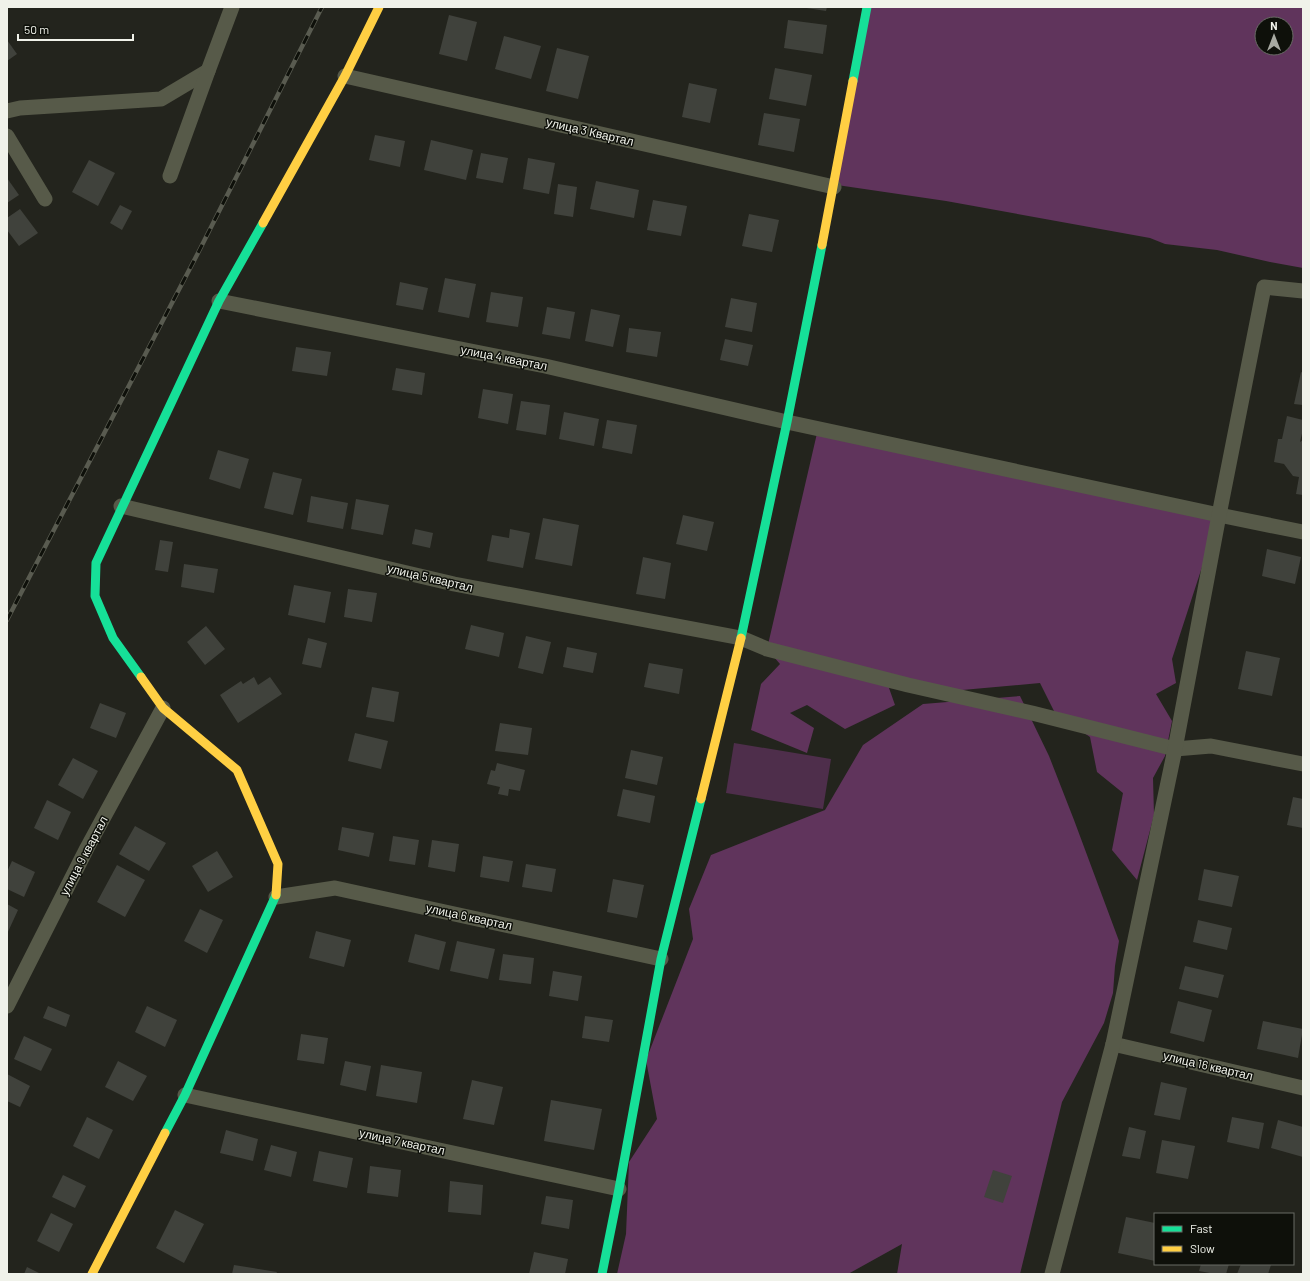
<svg xmlns="http://www.w3.org/2000/svg" width="1310" height="1281" viewBox="0 0 1310 1281" font-family="Barlow,sans-serif">
<style>
.green{fill:#4e2e4b}
.forest{fill:#60345c;fill-rule:evenodd}
.building{fill:#40423c}
.lines{fill:none;stroke-linecap:round;stroke-linejoin:round}
.street{stroke:#575a49;stroke-width:15}
.fast{stroke:#16e098;stroke-width:9}
.slow{stroke:#ffcf43;stroke-width:9}
.rail-casing{stroke:#595b50;stroke-width:4.5}
.rail{stroke:#0e100a;stroke-width:3;stroke-dasharray:9;stroke-linecap:butt}
.labels{text-anchor:middle;stroke-width:3;stroke-linejoin:round;paint-order:stroke}
.street-label{font-size:12px;fill:#f0f2ea;stroke:#0e100a}
</style>
<rect width="100%" height="100%" fill="#23241d"/>
<path class="green" d="M 734,743 L 831,759 L 823,809 L 726,793 Z"/>
<g class="forest">
<path d="M 865,7 L 1303,7 L 1303,268 L 1270,262 L 1217,250 L 1165,244 L 1150,238 L 946,201 L 837,185 ZM 1262,24 L 1286,24 L 1286,48 L 1262,48 Z"/>
<path d="M 818,429 L 1219,515 L 1172,659 L 1176,683 L 1156,694 L 1172,721 L 1165,756 L 1153,778 L 1154,815 L 1137,880 L 1112,850 L 1123,793 L 1097,772 L 1090,737 L 1055,713 L 1040,683 L 951,691 L 889,688 L 895,705 L 845,729 L 807,705 L 790,713 L 814,728 L 807,753 L 751,730 L 761,684 L 780,664 L 767,649 Z"/>
<path d="M 1020,696 L 1049,756 L 1074,820 L 1119,941 L 1115,966 L 1113,993 L 1104,1023 L 1062,1102 L 1020,1274 L 897,1274 L 902,1244 L 848,1274 L 617,1274 L 626,1234 L 629,1162 L 657,1119 L 646,1060 L 693,939 L 689,909 L 711,855 L 825,810 L 863,745 L 923,704 Z"/>
</g>
<g class="building">
<path d="M 800,7 L 827,7 L 826,11 Z"/>
<path d="M 449,15 L 477,22 L 467,61 L 439,54 Z"/>
<path d="M 788,20 L 827,25 L 823,54 L 784,48 Z"/>
<path d="M 504,36 L 541,46 L 531,79 L 495,69 Z"/>
<path d="M 7,40 L 17,54 L 7,61 Z"/>
<path d="M 557,48 L 589,56 L 578,99 L 546,91 Z"/>
<path d="M 775,68 L 812,75 L 806,106 L 769,99 Z"/>
<path d="M 689,83 L 717,89 L 710,123 L 682,117 Z"/>
<path d="M 764,113 L 800,119 L 794,152 L 758,145 Z"/>
<path d="M 375,135 L 405,141 L 400,167 L 369,160 Z"/>
<path d="M 431,140 L 473,150 L 466,180 L 424,170 Z"/>
<path d="M 481,153 L 508,158 L 503,183 L 476,178 Z"/>
<path d="M 528,158 L 555,163 L 549,194 L 523,189 Z"/>
<path d="M 89,160 L 115,173 L 98,206 L 72,192 Z"/>
<path d="M 7,178 L 19,195 L 7,203 Z"/>
<path d="M 596,181 L 639,190 L 634,218 L 590,209 Z"/>
<path d="M 558,184 L 577,187 L 573,217 L 554,214 Z"/>
<path d="M 653,200 L 687,206 L 681,236 L 647,230 Z"/>
<path d="M 120,205 L 132,211 L 122,230 L 110,223 Z"/>
<path d="M 20,209 L 38,233 L 19,246 L 7,230 L 7,218 Z"/>
<path d="M 749,214 L 779,220 L 772,252 L 742,246 Z"/>
<path d="M 445,278 L 476,284 L 469,318 L 438,312 Z"/>
<path d="M 400,282 L 428,288 L 423,310 L 396,305 Z"/>
<path d="M 491,292 L 523,297 L 518,327 L 486,322 Z"/>
<path d="M 731,298 L 757,303 L 752,332 L 725,327 Z"/>
<path d="M 547,307 L 575,312 L 570,339 L 542,334 Z"/>
<path d="M 591,309 L 620,315 L 613,347 L 585,341 Z"/>
<path d="M 629,328 L 661,332 L 657,357 L 626,352 Z"/>
<path d="M 725,339 L 753,345 L 748,366 L 720,360 Z"/>
<path d="M 296,347 L 331,352 L 327,376 L 292,371 Z"/>
<path d="M 396,368 L 425,373 L 422,395 L 392,390 Z"/>
<path d="M 1301,372 L 1303,373 L 1303,405 L 1294,404 Z"/>
<path d="M 483,389 L 513,394 L 508,424 L 478,418 Z"/>
<path d="M 521,401 L 550,405 L 546,435 L 516,430 Z"/>
<path d="M 564,412 L 599,419 L 594,446 L 559,439 Z"/>
<path d="M 1287,416 L 1303,420 L 1303,429 L 1300,442 L 1303,440 L 1303,495 L 1296,494 L 1299,477 L 1293,476 L 1284,464 L 1274,462 L 1278,439 L 1282,439 Z"/>
<path d="M 607,420 L 637,425 L 632,454 L 602,448 Z"/>
<path d="M 218,450 L 249,459 L 240,489 L 209,479 Z"/>
<path d="M 273,472 L 302,479 L 293,515 L 264,508 Z"/>
<path d="M 311,496 L 348,503 L 343,529 L 307,522 Z"/>
<path d="M 356,499 L 389,505 L 383,535 L 351,529 Z"/>
<path d="M 683,515 L 714,522 L 707,551 L 676,544 Z"/>
<path d="M 543,518 L 579,525 L 572,566 L 535,559 Z"/>
<path d="M 415,529 L 433,533 L 430,548 L 412,544 Z"/>
<path d="M 510,529 L 530,533 L 523,568 L 487,561 L 492,535 L 509,538 Z"/>
<path d="M 160,540 L 173,542 L 168,572 L 155,570 Z"/>
<path d="M 1267,549 L 1301,557 L 1295,584 L 1262,576 Z"/>
<path d="M 643,557 L 671,563 L 665,599 L 636,594 Z"/>
<path d="M 184,564 L 218,569 L 214,593 L 181,587 Z"/>
<path d="M 294,585 L 331,592 L 325,623 L 288,615 Z"/>
<path d="M 348,589 L 377,593 L 372,622 L 344,617 Z"/>
<path d="M 471,625 L 504,633 L 499,657 L 465,649 Z"/>
<path d="M 206,626 L 225,649 L 205,665 L 187,642 Z"/>
<path d="M 526,636 L 551,642 L 543,674 L 518,668 Z"/>
<path d="M 308,638 L 327,643 L 321,668 L 302,664 Z"/>
<path d="M 567,647 L 597,653 L 593,673 L 563,667 Z"/>
<path d="M 1246,651 L 1280,658 L 1272,696 L 1238,689 Z"/>
<path d="M 649,663 L 683,669 L 679,694 L 644,687 Z"/>
<path d="M 254,677 L 258,685 L 270,677 L 282,694 L 238,723 L 220,695 L 241,681 L 243,684 Z"/>
<path d="M 372,687 L 399,692 L 394,722 L 366,717 Z"/>
<path d="M 100,703 L 126,713 L 116,738 L 90,728 Z"/>
<path d="M 500,723 L 532,728 L 528,755 L 495,751 Z"/>
<path d="M 355,733 L 388,741 L 381,769 L 348,761 Z"/>
<path d="M 631,750 L 663,757 L 657,785 L 625,778 Z"/>
<path d="M 73,758 L 98,771 L 83,799 L 58,785 Z"/>
<path d="M 497,763 L 525,770 L 520,791 L 509,789 L 508,796 L 498,794 L 500,787 L 487,784 L 491,770 L 495,771 Z"/>
<path d="M 623,789 L 655,796 L 650,823 L 617,816 Z"/>
<path d="M 1293,797 L 1303,799 L 1303,828 L 1287,825 Z"/>
<path d="M 47,800 L 71,812 L 58,840 L 34,828 Z"/>
<path d="M 135,826 L 166,843 L 149,871 L 119,854 Z"/>
<path d="M 342,827 L 374,833 L 369,857 L 338,850 Z"/>
<path d="M 393,836 L 419,840 L 415,865 L 389,861 Z"/>
<path d="M 432,840 L 459,844 L 455,872 L 428,867 Z"/>
<path d="M 217,851 L 233,877 L 208,892 L 192,866 Z"/>
<path d="M 483,856 L 513,861 L 509,882 L 480,877 Z"/>
<path d="M 12,861 L 35,872 L 24,897 L 7,889 L 7,872 Z"/>
<path d="M 526,864 L 556,869 L 552,892 L 522,887 Z"/>
<path d="M 117,865 L 145,880 L 125,917 L 97,902 Z"/>
<path d="M 1204,869 L 1239,876 L 1232,907 L 1198,900 Z"/>
<path d="M 613,879 L 644,885 L 637,918 L 607,912 Z"/>
<path d="M 7,904 L 18,910 L 7,934 Z"/>
<path d="M 200,909 L 223,920 L 207,953 L 184,941 Z"/>
<path d="M 1198,920 L 1232,928 L 1227,950 L 1193,942 Z"/>
<path d="M 316,931 L 351,940 L 344,967 L 309,958 Z"/>
<path d="M 415,934 L 446,942 L 439,970 L 408,962 Z"/>
<path d="M 457,941 L 495,949 L 488,979 L 450,971 Z"/>
<path d="M 503,954 L 534,958 L 531,984 L 499,980 Z"/>
<path d="M 1185,966 L 1224,975 L 1218,998 L 1179,989 Z"/>
<path d="M 553,971 L 582,976 L 578,1001 L 549,996 Z"/>
<path d="M 1178,1001 L 1212,1010 L 1204,1042 L 1170,1033 Z"/>
<path d="M 48,1006 L 70,1015 L 66,1027 L 43,1018 Z"/>
<path d="M 147,1006 L 177,1020 L 165,1047 L 135,1032 Z"/>
<path d="M 585,1016 L 613,1020 L 609,1042 L 582,1038 Z"/>
<path d="M 1263,1021 L 1303,1029 L 1298,1058 L 1257,1049 Z"/>
<path d="M 301,1034 L 328,1038 L 324,1064 L 297,1060 Z"/>
<path d="M 24,1036 L 52,1049 L 41,1071 L 14,1059 Z"/>
<path d="M 118,1061 L 147,1076 L 133,1101 L 105,1087 Z"/>
<path d="M 345,1061 L 371,1066 L 366,1091 L 340,1085 Z"/>
<path d="M 381,1065 L 422,1072 L 417,1103 L 376,1096 Z"/>
<path d="M 7,1074 L 30,1086 L 20,1107 L 7,1101 Z"/>
<path d="M 472,1080 L 503,1087 L 494,1125 L 463,1119 Z"/>
<path d="M 1161,1082 L 1187,1088 L 1180,1120 L 1154,1115 Z"/>
<path d="M 551,1100 L 602,1109 L 594,1150 L 544,1141 Z"/>
<path d="M 87,1117 L 113,1130 L 99,1159 L 73,1146 Z"/>
<path d="M 1232,1117 L 1264,1123 L 1259,1149 L 1227,1142 Z"/>
<path d="M 1278,1120 L 1303,1127 L 1303,1157 L 1271,1148 Z"/>
<path d="M 1129,1127 L 1146,1131 L 1140,1159 L 1122,1156 Z"/>
<path d="M 226,1130 L 258,1139 L 253,1161 L 220,1153 Z"/>
<path d="M 1162,1140 L 1195,1146 L 1188,1179 L 1156,1173 Z"/>
<path d="M 271,1145 L 297,1152 L 291,1177 L 264,1170 Z"/>
<path d="M 319,1151 L 353,1158 L 347,1188 L 313,1181 Z"/>
<path d="M 370,1166 L 401,1170 L 398,1197 L 367,1193 Z"/>
<path d="M 993,1170 L 1012,1176 L 1003,1203 L 984,1197 Z"/>
<path d="M 63,1175 L 86,1186 L 75,1208 L 52,1197 Z"/>
<path d="M 450,1181 L 483,1185 L 481,1215 L 448,1212 Z"/>
<path d="M 546,1196 L 573,1200 L 569,1229 L 541,1224 Z"/>
<path d="M 175,1210 L 204,1224 L 184,1263 L 156,1248 Z"/>
<path d="M 51,1213 L 73,1224 L 59,1252 L 37,1241 Z"/>
<path d="M 1126,1217 L 1155,1223 L 1155,1261 L 1118,1253 Z"/>
<path d="M 534,1252 L 568,1259 L 565,1274 L 529,1274 Z"/>
<path d="M 1201,1264 L 1229,1264 L 1226,1274 L 1215,1274 L 1199,1271 Z"/>
<path d="M 1241,1264 L 1269,1264 L 1271,1265 L 1268,1274 L 1237,1274 Z"/>
<path d="M 234,1265 L 277,1272 L 276,1274 L 232,1274 Z"/>
<path d="M 27,1267 L 41,1274 L 24,1274 Z"/>
</g>
<g class="lines">
<g class="street">
<path d="M 345,76 L 834,187"/>
<path d="M 7,111 L 20,108 L 161,99 L 208,71"/>
<path d="M 7,136 L 45,199"/>
<path d="M 170,176 L 208,71 L 232,7"/>
<path d="M 219,301 L 545,366 L 787,422 L 1219,515 L 1303,532"/>
<path d="M 121,506 L 454,584 L 741,638 L 767,649 L 908,685 L 1032,713 L 1175,749 L 1211,746 L 1303,764"/>
<path d="M 276,897 L 335,888 L 661,959"/>
<path d="M 7,1006 L 87,848 L 163,708"/>
<path d="M 1113,1044 L 1303,1088"/>
<path d="M 185,1095 L 619,1189"/>
<path d="M 1052,1274 L 1113,1044 L 1175,749 L 1219,515 L 1264,287 L 1303,291"/>
</g>
<g class="fast">
<path d="M 853,81 L 867,7"/>
<path d="M 741,638 L 787,422 L 822,245"/>
<path d="M 141,677 L 113,638 L 95,596 L 96,563 L 219,301 L 263,223"/>
<path d="M 165,1133 L 185,1095 L 276,895"/>
<path d="M 602,1274 L 619,1189 L 661,959 L 701,799"/>
</g>
<g class="slow">
<path d="M 263,223 L 345,76 L 379,7"/>
<path d="M 822,245 L 853,81"/>
<path d="M 141,677 L 163,708 L 237,770 L 278,864 L 276,895"/>
<path d="M 701,799 L 741,638"/>
<path d="M 92,1274 L 165,1133"/>
</g>
<g class="rail-casing">
<path id="rail" d="M 7,620 L 198,253 L 322,7"/>
</g>
<use href="#rail" class="rail"/>
</g>
<g class="labels">
<g class="street-label">
<text transform="translate(590 132) rotate(13)" y="4">улица 3 Квартал</text>
<text transform="translate(504 358) rotate(11)" y="4">улица 4 квартал</text>
<text transform="translate(430 578) rotate(13)" y="4">улица 5 квартал</text>
<text transform="translate(84 856) rotate(-62)" y="4">улица 9 квартал</text>
<text transform="translate(469 917) rotate(12)" y="4">улица 6 квартал</text>
<text transform="translate(1208 1066) rotate(13)" y="4">улица 16 квартал</text>
<text transform="translate(402 1142) rotate(12)" y="4">улица 7 квартал</text>
</g>
</g>
<rect width="1310" height="1281" fill="none" stroke="#f0f2ea" stroke-width="16"/>
<rect x="1154" y="1213" width="140" height="52" fill="#0e100a" stroke="#686a64"/>
<rect x="1162" y="1226" width="20" height="6" fill="#16e098" stroke="#686a64"/>
<text x="1190" y="1233" font-size="12" fill="#f0f2ea">Fast</text>
<rect x="1162" y="1246" width="20" height="6" fill="#ffcf43" stroke="#686a64"/>
<text x="1190" y="1253" font-size="12" fill="#f0f2ea">Slow</text>
<g transform="translate(1274 36)"><circle r="19" fill="#0e100a" stroke="#686a64"/>
<path d="M0-3L7 15L0 10L-7 15Z" fill="#a8aaa2"/>
<text y="-6" font-size="11" font-weight="bold" text-anchor="middle" fill="#f0f2ea">N</text>
</g>
<path d="M18 34v6h115v-6" fill="none" stroke="#f0f2ea" stroke-width="2"/>
<text x="24" y="34" font-size="12" fill="#f0f2ea" stroke="#0e100a" stroke-width="3" paint-order="stroke">50 m</text>
</svg>
